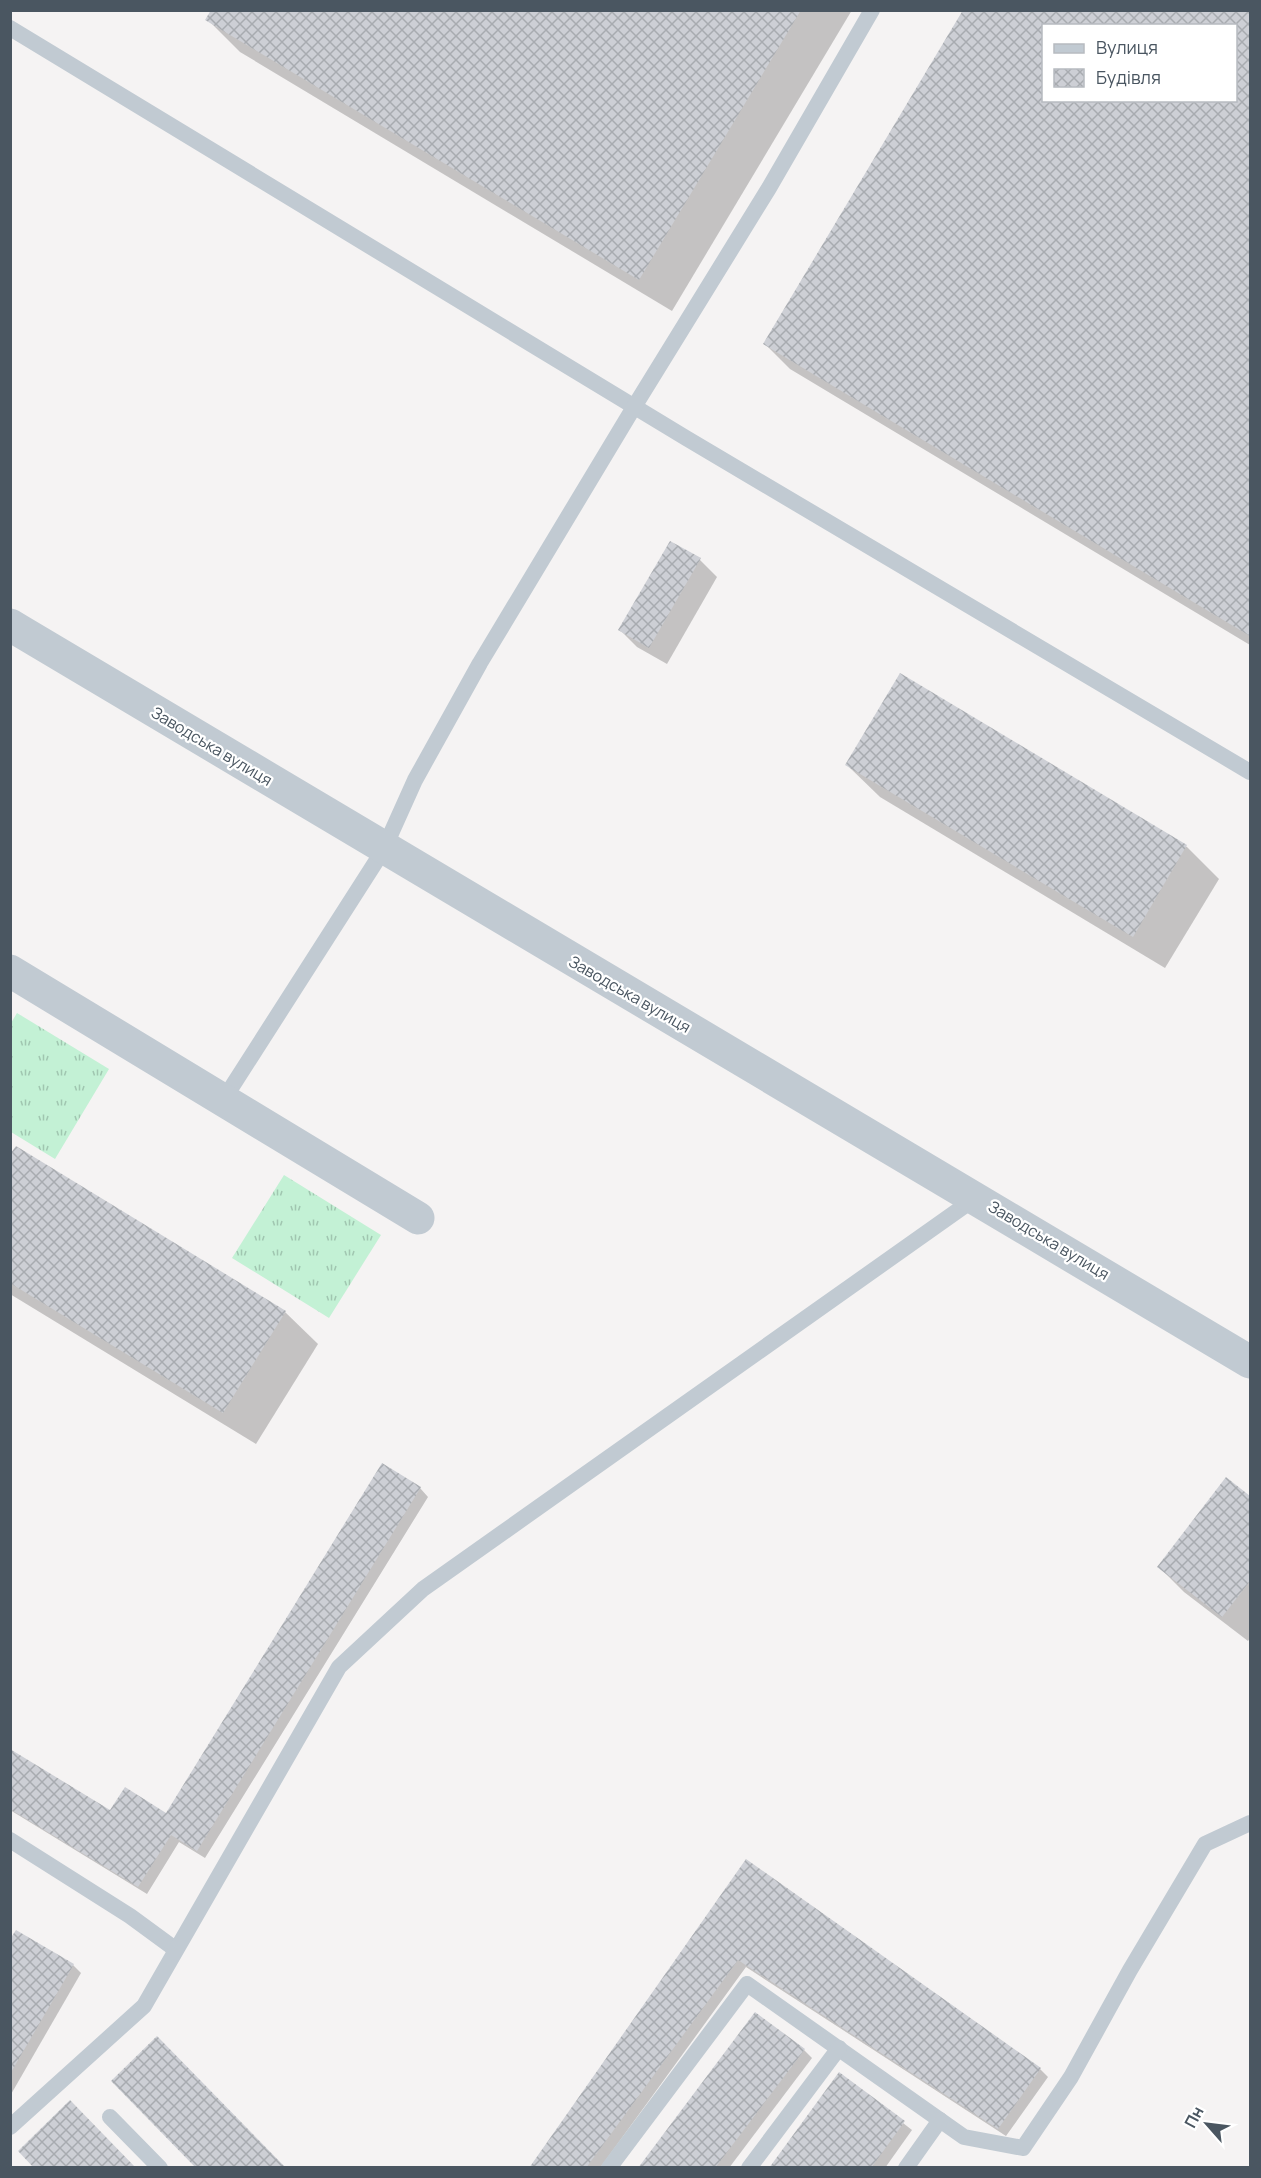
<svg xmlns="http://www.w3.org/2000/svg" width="1261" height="2178" viewBox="0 0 1261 2178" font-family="Manrope,sans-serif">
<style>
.grass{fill:url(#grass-tufts)}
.shadow{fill:#0003;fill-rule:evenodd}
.building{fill:url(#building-cross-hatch);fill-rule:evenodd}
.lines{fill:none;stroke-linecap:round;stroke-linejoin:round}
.lane{stroke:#c1cad2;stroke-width:16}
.street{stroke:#c1cad2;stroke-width:33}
.labels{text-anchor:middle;stroke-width:4.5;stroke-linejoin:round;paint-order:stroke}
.street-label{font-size:16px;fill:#4a5661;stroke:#fff}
</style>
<defs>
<pattern id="grass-tufts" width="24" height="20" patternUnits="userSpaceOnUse" patternTransform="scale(1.5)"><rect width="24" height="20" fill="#c3f1d5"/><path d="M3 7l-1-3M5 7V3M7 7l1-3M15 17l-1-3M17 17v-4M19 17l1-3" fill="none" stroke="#a0c6b0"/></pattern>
<pattern id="building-cross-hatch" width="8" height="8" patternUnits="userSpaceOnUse" patternTransform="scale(1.5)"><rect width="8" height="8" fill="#cdcfd5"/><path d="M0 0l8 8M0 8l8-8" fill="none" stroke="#a8abb0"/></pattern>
</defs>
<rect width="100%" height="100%" fill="#f5f3f3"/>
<g class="grass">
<path d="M 17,1013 L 109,1069 L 55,1159 L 11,1132 L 11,1023 Z"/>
<path d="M 284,1175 L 381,1235 L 329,1318 L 232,1258 Z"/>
</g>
<g class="shadow">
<path d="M 212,10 L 852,10 L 672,311 L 240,52 L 207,19 Z"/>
<path d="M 965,10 L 1250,10 L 1250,645 L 790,369 L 765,344 ZM 1044,26 L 1236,26 L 1236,100 L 1044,100 Z"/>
<path d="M 671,543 L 700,560 L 717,577 L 667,664 L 637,647 L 620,630 Z"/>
<path d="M 901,675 L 1187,847 L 1219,879 L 1165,968 L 880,797 L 847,765 Z"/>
<path d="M 10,1157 L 285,1312 L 318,1344 L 256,1444 L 10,1294 Z"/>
<path d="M 1226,1479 L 1250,1498 L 1250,1638 L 1248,1641 L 1184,1592 L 1159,1567 Z"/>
<path d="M 420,1488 L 428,1497 L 205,1858 L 179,1842 L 147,1894 L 10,1810 L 10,1751 L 111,1812 L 166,1815 Z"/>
<path d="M 747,1862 L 1040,2069 L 1048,2077 L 1006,2136 L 746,1967 L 600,2168 L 530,2168 Z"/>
<path d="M 10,1942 L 73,1965 L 81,1973 L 10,2096 Z"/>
<path d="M 804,2050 L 812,2058 L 729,2168 L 639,2168 Z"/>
<path d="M 840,2074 L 912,2130 L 885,2168 L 771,2168 Z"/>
</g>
<g class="building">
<path d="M 211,10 L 801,10 L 639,280 L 205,20 Z"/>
<path d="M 963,10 L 1250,10 L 1250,636 L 763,344 ZM 1044,26 L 1236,26 L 1236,100 L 1044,100 Z"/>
<path d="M 670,541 L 701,558 L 649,648 L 618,630 Z"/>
<path d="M 900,673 L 1187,845 L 1133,937 L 845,765 Z"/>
<path d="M 16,1146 L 286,1311 L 223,1413 L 10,1283 L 10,1154 Z"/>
<path d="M 382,1463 L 421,1487 L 197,1851 L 171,1835 L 138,1887 L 10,1809 L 10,1749 L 110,1810 L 125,1787 L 166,1813 Z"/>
<path d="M 1226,1477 L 1250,1496 L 1250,1581 L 1222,1617 L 1157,1567 Z"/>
<path d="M 746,1859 L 1041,2068 L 998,2129 L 738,1960 L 586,2168 L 529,2168 Z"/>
<path d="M 16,1930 L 74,1964 L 10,2074 L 10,1939 Z"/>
<path d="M 755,2012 L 805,2049 L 715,2168 L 638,2168 Z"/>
<path d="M 157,2036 L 286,2168 L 196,2168 L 111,2081 Z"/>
<path d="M 839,2072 L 905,2121 L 871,2168 L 769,2168 Z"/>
<path d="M 70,2100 L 136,2168 L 34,2168 L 18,2151 Z"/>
</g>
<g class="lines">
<g class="lane">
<path d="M 10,28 L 686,438 L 1250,772"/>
<path d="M 224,1099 L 384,849 L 415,780 L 480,663 L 634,407 L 769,188 L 872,10"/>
<path d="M 10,1840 L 130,1916 L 175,1949"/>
<path d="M 110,2117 L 160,2168"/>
<path d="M 10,2127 L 144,2006 L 339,1667 L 423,1589 L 977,1197"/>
<path d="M 609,2168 L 747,1984 L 964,2137 L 1023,2148 L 1071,2077 L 1130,1970 L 1205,1844 L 1250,1823"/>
<path d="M 749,2168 L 839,2048"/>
<path d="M 906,2168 L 940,2120"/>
</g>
<g class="street">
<path d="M 10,625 C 423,872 839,1114 1250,1362"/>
<path d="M 10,971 L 418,1218"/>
</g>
</g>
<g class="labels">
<g class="street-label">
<text transform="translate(212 746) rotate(31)" y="6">Заводська вулиця</text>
<text transform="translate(630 994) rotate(30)" y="6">Заводська вулиця</text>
<text transform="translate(1049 1240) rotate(31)" y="6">Заводська вулиця</text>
</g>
</g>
<rect width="1261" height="2178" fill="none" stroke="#4a5661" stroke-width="24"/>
<rect x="1042" y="24" width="195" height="78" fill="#ffffff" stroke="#b7bbc0" stroke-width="1.5"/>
<rect x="1054" y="44" width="30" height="9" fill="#c1cad2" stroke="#b7bbc0" stroke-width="1.5"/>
<text x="1096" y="54" font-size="18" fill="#4a5661">Вулиця</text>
<rect x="1054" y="69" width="30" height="18" fill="url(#building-cross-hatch)" stroke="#b7bbc0" stroke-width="1.5"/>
<text x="1096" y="84" font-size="18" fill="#4a5661">Будівля</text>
<g transform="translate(1207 2124) rotate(298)" stroke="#ffffff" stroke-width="4.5" paint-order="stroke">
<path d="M0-4.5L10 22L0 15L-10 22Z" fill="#4a5661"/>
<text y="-9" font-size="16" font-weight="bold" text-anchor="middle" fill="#4a5661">Пн</text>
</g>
</svg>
